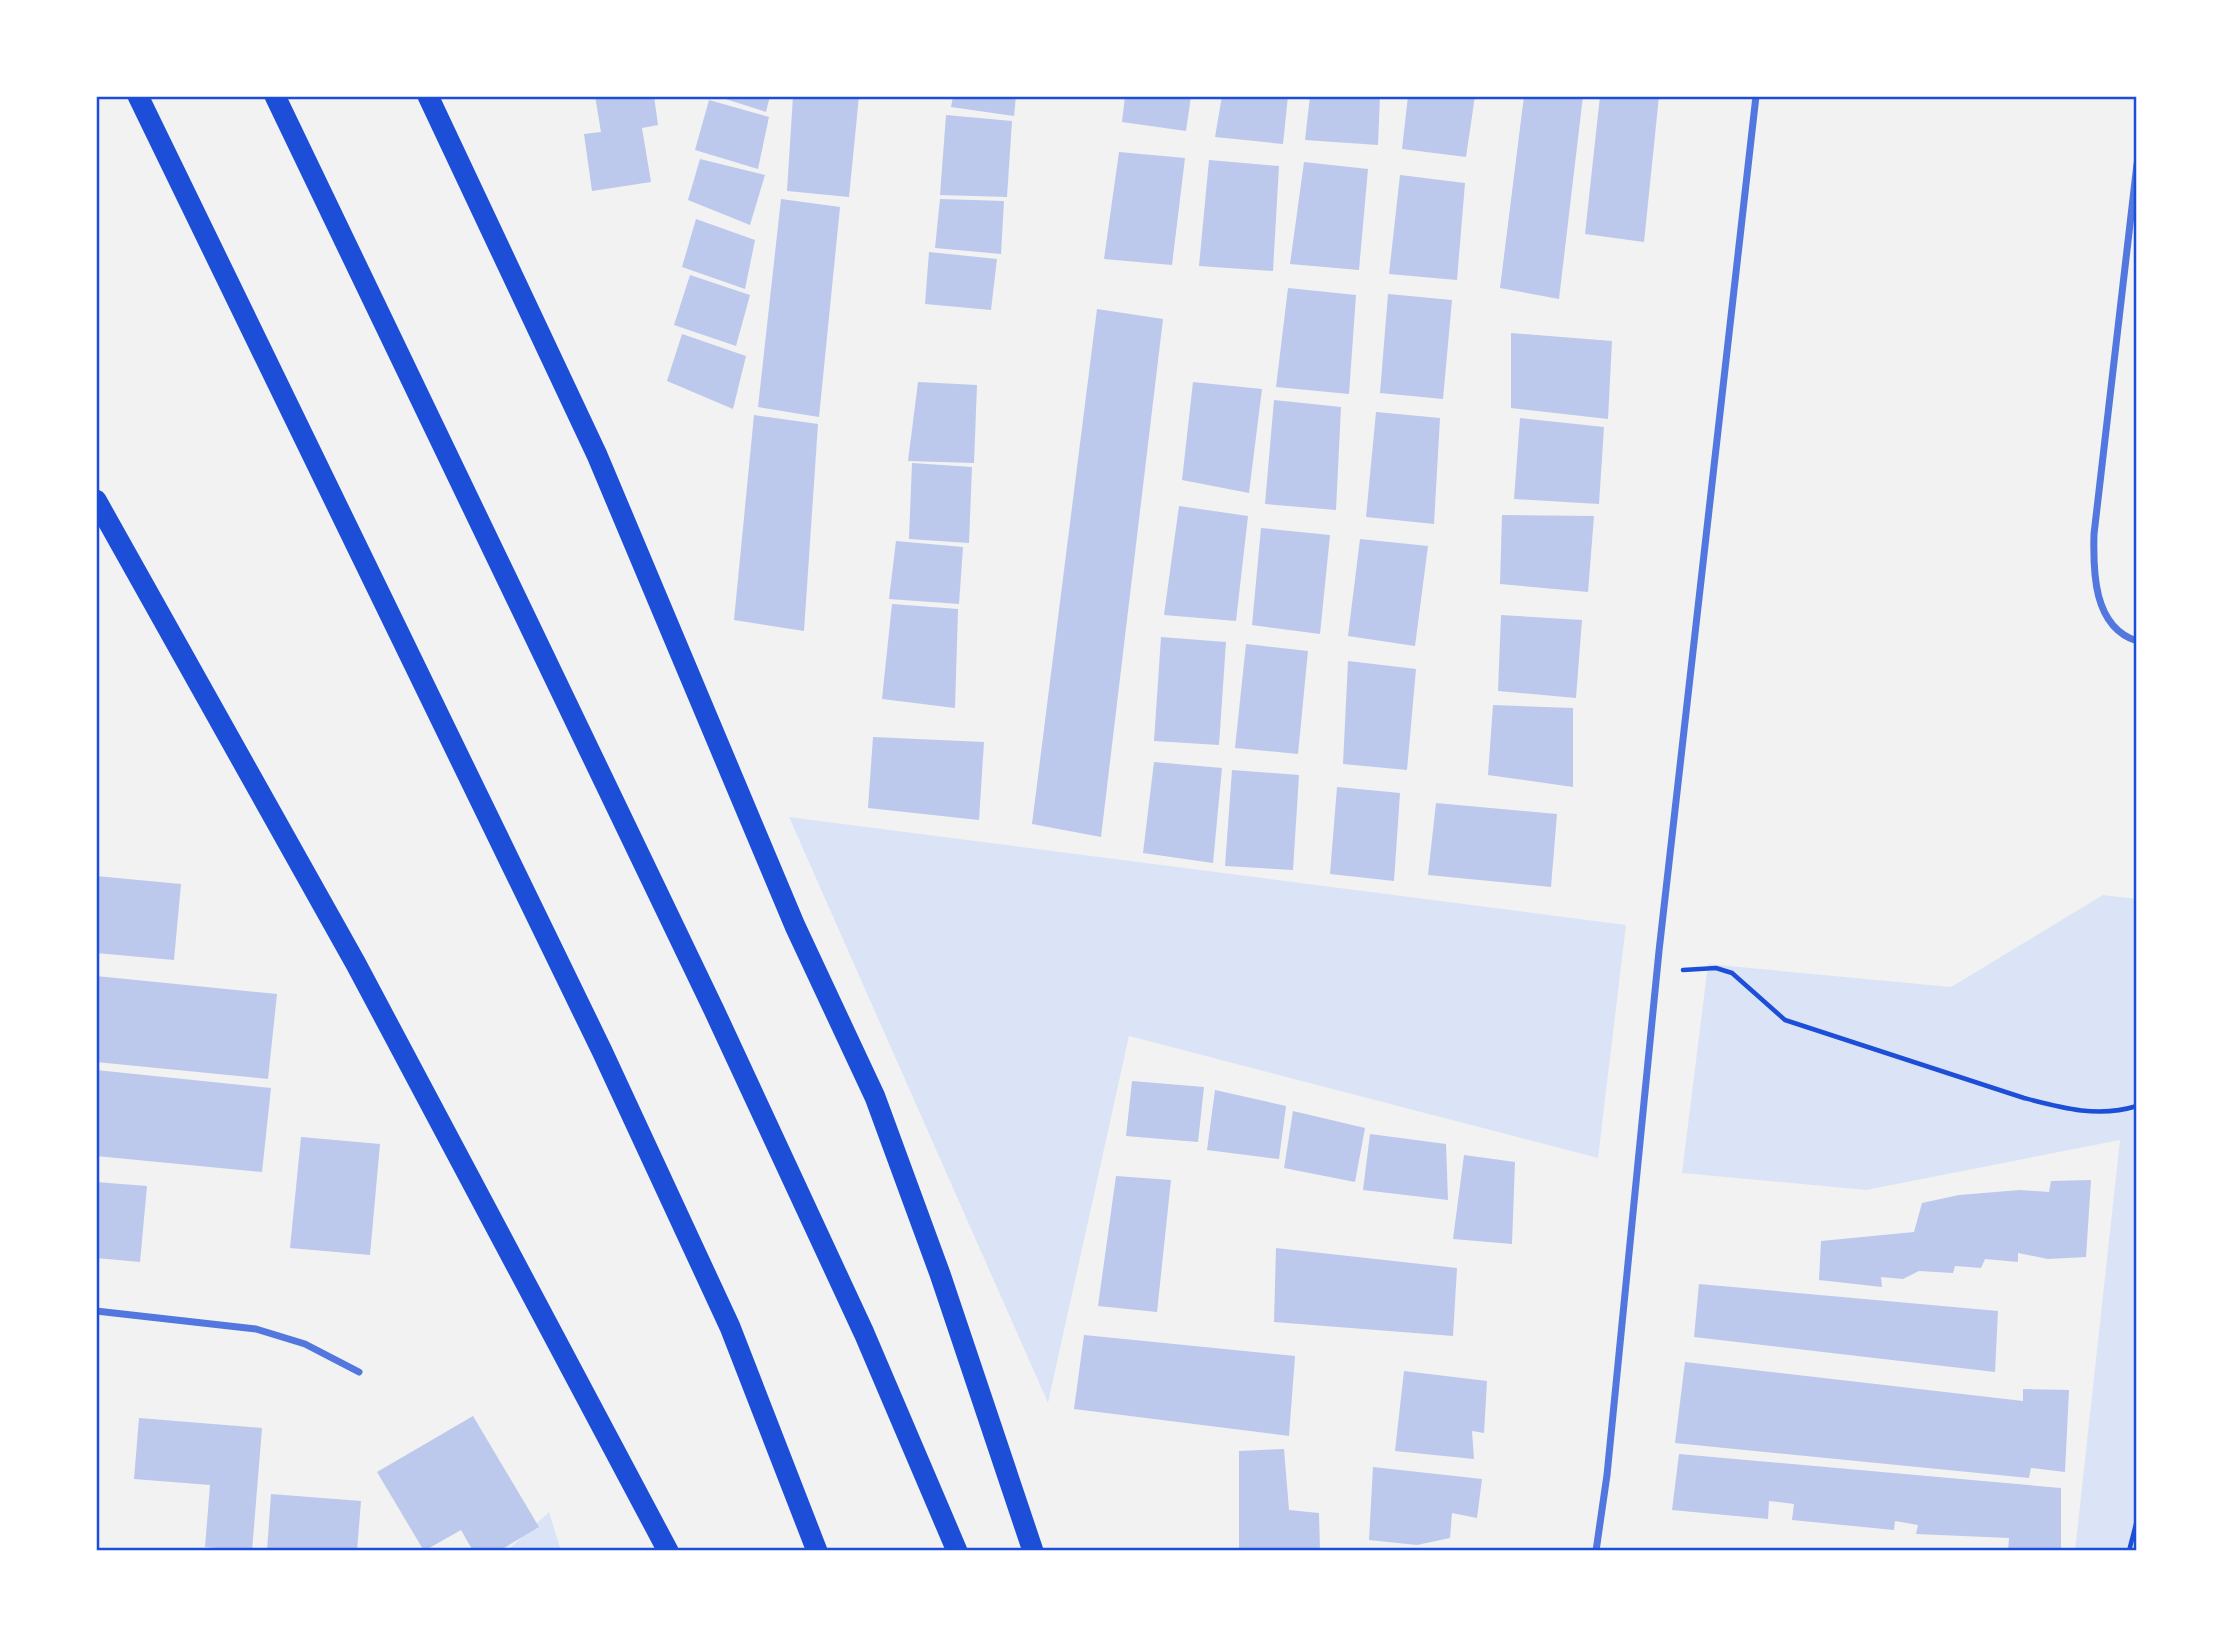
<svg xmlns="http://www.w3.org/2000/svg" width="2233" height="1647" viewBox="0 0 2233 1647" font-family="'IBM Plex Sans',sans-serif">
<style>
.green{fill:#dbe4f7}
.building{fill:#bdc9ec}
.lines{fill:none;stroke-linecap:round;stroke-linejoin:round}
.path{stroke:#1d4ed8;stroke-width:4.5}
.minor{stroke:#5277de;stroke-width:7}
.motorway{stroke:#1d4ed8;stroke-width:21}
.neatline{fill:none;stroke:#1d4ed8;stroke-width:2.5}
</style>
<rect width="100%" height="100%" fill="#f2f2f2"/>
<g class="green">
<path d="M 789,817 L 1626,925 L 1598,1158 L 1129,1036 L 1048,1403 Z"/>
<path d="M 2103,895 L 2137,899 L 2137,1551 L 2075,1551 L 2120,1140 L 1866,1190 L 1682,1173 L 1708,964 L 1951,987 Z"/>
<path d="M 549,1512 L 561,1551 L 507,1551 Z"/>
</g>
<g class="building">
<path d="M 595,96 L 654,96 L 658,125 L 642,128 L 651,182 L 592,191 L 584,134 L 601,132 Z"/>
<path d="M 716,96 L 770,96 L 766,112 Z"/>
<path d="M 793,96 L 859,96 L 849,197 L 787,191 Z"/>
<path d="M 953,96 L 1016,96 L 1014,116 L 951,107 Z"/>
<path d="M 1125,96 L 1191,96 L 1186,131 L 1122,122 Z"/>
<path d="M 1222,96 L 1288,96 L 1283,144 L 1215,137 Z"/>
<path d="M 1310,96 L 1380,96 L 1378,145 L 1305,140 Z"/>
<path d="M 1408,96 L 1475,96 L 1466,157 L 1402,149 Z"/>
<path d="M 1524,96 L 1583,96 L 1559,299 L 1500,288 Z"/>
<path d="M 1600,96 L 1659,96 L 1644,242 L 1585,234 Z"/>
<path d="M 709,100 L 769,117 L 758,169 L 695,150 Z"/>
<path d="M 946,115 L 1012,121 L 1007,197 L 940,195 Z"/>
<path d="M 1119,152 L 1185,158 L 1172,265 L 1104,259 Z"/>
<path d="M 700,159 L 765,175 L 750,225 L 688,200 Z"/>
<path d="M 1209,160 L 1279,166 L 1273,271 L 1199,266 Z"/>
<path d="M 1304,162 L 1368,169 L 1359,270 L 1290,264 Z"/>
<path d="M 1400,175 L 1465,183 L 1457,280 L 1389,274 Z"/>
<path d="M 781,199 L 840,207 L 819,417 L 758,407 Z"/>
<path d="M 940,199 L 1004,201 L 1001,254 L 935,248 Z"/>
<path d="M 696,219 L 755,240 L 745,289 L 682,267 Z"/>
<path d="M 929,252 L 997,259 L 991,310 L 925,304 Z"/>
<path d="M 690,275 L 750,295 L 736,346 L 674,325 Z"/>
<path d="M 1288,288 L 1356,295 L 1349,394 L 1276,387 Z"/>
<path d="M 1388,294 L 1452,300 L 1443,399 L 1380,393 Z"/>
<path d="M 1097,309 L 1163,319 L 1101,837 L 1032,824 Z"/>
<path d="M 1511,333 L 1612,341 L 1608,419 L 1511,408 Z"/>
<path d="M 682,334 L 746,356 L 733,409 L 667,381 Z"/>
<path d="M 918,382 L 977,385 L 974,463 L 908,461 Z"/>
<path d="M 1193,382 L 1262,389 L 1249,493 L 1182,480 Z"/>
<path d="M 1274,400 L 1341,407 L 1336,510 L 1265,504 Z"/>
<path d="M 1376,412 L 1440,418 L 1434,524 L 1366,517 Z"/>
<path d="M 754,415 L 818,424 L 804,631 L 734,620 Z"/>
<path d="M 1520,418 L 1604,427 L 1599,504 L 1514,499 Z"/>
<path d="M 912,463 L 972,467 L 969,543 L 909,539 Z"/>
<path d="M 1179,506 L 1248,516 L 1236,621 L 1164,615 Z"/>
<path d="M 1502,515 L 1594,516 L 1588,592 L 1500,584 Z"/>
<path d="M 1261,528 L 1330,535 L 1320,634 L 1252,625 Z"/>
<path d="M 1360,539 L 1428,546 L 1415,646 L 1348,636 Z"/>
<path d="M 896,541 L 963,547 L 959,604 L 889,599 Z"/>
<path d="M 892,604 L 958,609 L 955,708 L 882,699 Z"/>
<path d="M 1501,615 L 1582,620 L 1576,698 L 1498,691 Z"/>
<path d="M 1161,637 L 1226,642 L 1219,745 L 1154,741 Z"/>
<path d="M 1246,644 L 1308,651 L 1298,754 L 1235,748 Z"/>
<path d="M 1348,661 L 1416,669 L 1407,770 L 1343,764 Z"/>
<path d="M 1493,705 L 1573,708 L 1573,787 L 1488,775 Z"/>
<path d="M 873,737 L 984,742 L 979,820 L 868,808 Z"/>
<path d="M 1154,762 L 1222,768 L 1213,863 L 1143,853 Z"/>
<path d="M 1232,770 L 1299,775 L 1293,870 L 1225,866 Z"/>
<path d="M 1337,787 L 1400,793 L 1394,881 L 1330,874 Z"/>
<path d="M 1436,803 L 1557,814 L 1551,887 L 1428,875 Z"/>
<path d="M 96,876 L 181,884 L 174,960 L 96,953 Z"/>
<path d="M 96,976 L 277,994 L 268,1079 L 96,1062 Z"/>
<path d="M 96,1070 L 271,1088 L 262,1172 L 96,1156 Z"/>
<path d="M 1132,1081 L 1204,1087 L 1198,1142 L 1126,1136 Z"/>
<path d="M 1215,1090 L 1286,1106 L 1279,1159 L 1207,1150 Z"/>
<path d="M 1293,1111 L 1365,1128 L 1355,1182 L 1284,1168 Z"/>
<path d="M 1370,1134 L 1446,1144 L 1448,1200 L 1363,1190 Z"/>
<path d="M 301,1137 L 380,1144 L 370,1255 L 290,1248 Z"/>
<path d="M 1464,1155 L 1515,1162 L 1512,1244 L 1453,1239 Z"/>
<path d="M 1116,1176 L 1171,1180 L 1157,1312 L 1098,1306 Z"/>
<path d="M 2091,1180 L 2086,1257 L 2048,1259 L 2018,1253 L 2018,1262 L 1985,1259 L 1981,1268 L 1955,1266 L 1953,1273 L 1919,1271 L 1903,1279 L 1881,1277 L 1882,1287 L 1819,1280 L 1821,1241 L 1914,1232 L 1922,1203 L 1959,1195 L 2020,1190 L 2049,1192 L 2051,1181 Z"/>
<path d="M 96,1182 L 147,1186 L 140,1262 L 96,1258 Z"/>
<path d="M 1276,1248 L 1457,1268 L 1453,1336 L 1274,1322 Z"/>
<path d="M 1699,1284 L 1998,1311 L 1995,1372 L 1694,1337 Z"/>
<path d="M 1084,1335 L 1295,1356 L 1289,1436 L 1074,1409 Z"/>
<path d="M 1685,1362 L 2023,1401 L 2023,1389 L 2069,1390 L 2065,1472 L 2031,1468 L 2029,1478 L 1675,1443 Z"/>
<path d="M 1404,1371 L 1487,1381 L 1484,1433 L 1472,1431 L 1474,1459 L 1395,1451 Z"/>
<path d="M 473,1416 L 539,1527 L 499,1551 L 473,1551 L 461,1530 L 424,1551 L 377,1472 Z"/>
<path d="M 139,1418 L 262,1428 L 252,1551 L 205,1547 L 210,1485 L 134,1479 Z"/>
<path d="M 1284,1449 L 1289,1510 L 1319,1513 L 1320,1551 L 1239,1549 L 1239,1451 Z"/>
<path d="M 1679,1454 L 2061,1488 L 2061,1551 L 2008,1551 L 2009,1538 L 1916,1534 L 1918,1525 L 1895,1521 L 1894,1530 L 1792,1520 L 1794,1504 L 1769,1501 L 1768,1519 L 1672,1510 Z"/>
<path d="M 1373,1467 L 1482,1479 L 1477,1518 L 1452,1513 L 1450,1538 L 1417,1545 L 1369,1540 Z"/>
<path d="M 271,1494 L 361,1501 L 357,1551 L 267,1551 Z"/>
</g>
<g class="lines">
<g class="path">
<path d="M 1683,970 L 1716,968 L 1732,973 L 1785,1020 L 2024,1098 C 2062,1108 2098,1118 2137,1106"/>
<path d="M 2129,1551 L 2137,1520"/>
</g>
<g class="minor">
<path d="M 2137,164 L 2094,534 C 2093,571 2093,627 2137,641"/>
<path d="M 96,1311 L 256,1329 L 305,1344 L 359,1372"/>
<path d="M 1596,1551 L 1607,1475 L 1659,951 L 1756,96"/>
</g>
<g class="motorway">
<path d="M 138,96 L 602,1051 L 730,1327 L 817,1551"/>
<path d="M 275,96 L 714,1010 L 864,1333 L 957,1551"/>
<path d="M 428,96 L 597,455 L 795,926 L 875,1097 L 940,1274 L 1033,1551"/>
<path d="M 96,500 L 356,964 L 668,1551"/>
</g>
</g>
<rect width="2233" height="1647" fill="none" stroke="#ffffff" stroke-width="196"/>
<rect x="98" y="98" width="2037" height="1451" class="neatline"/>
</svg>
